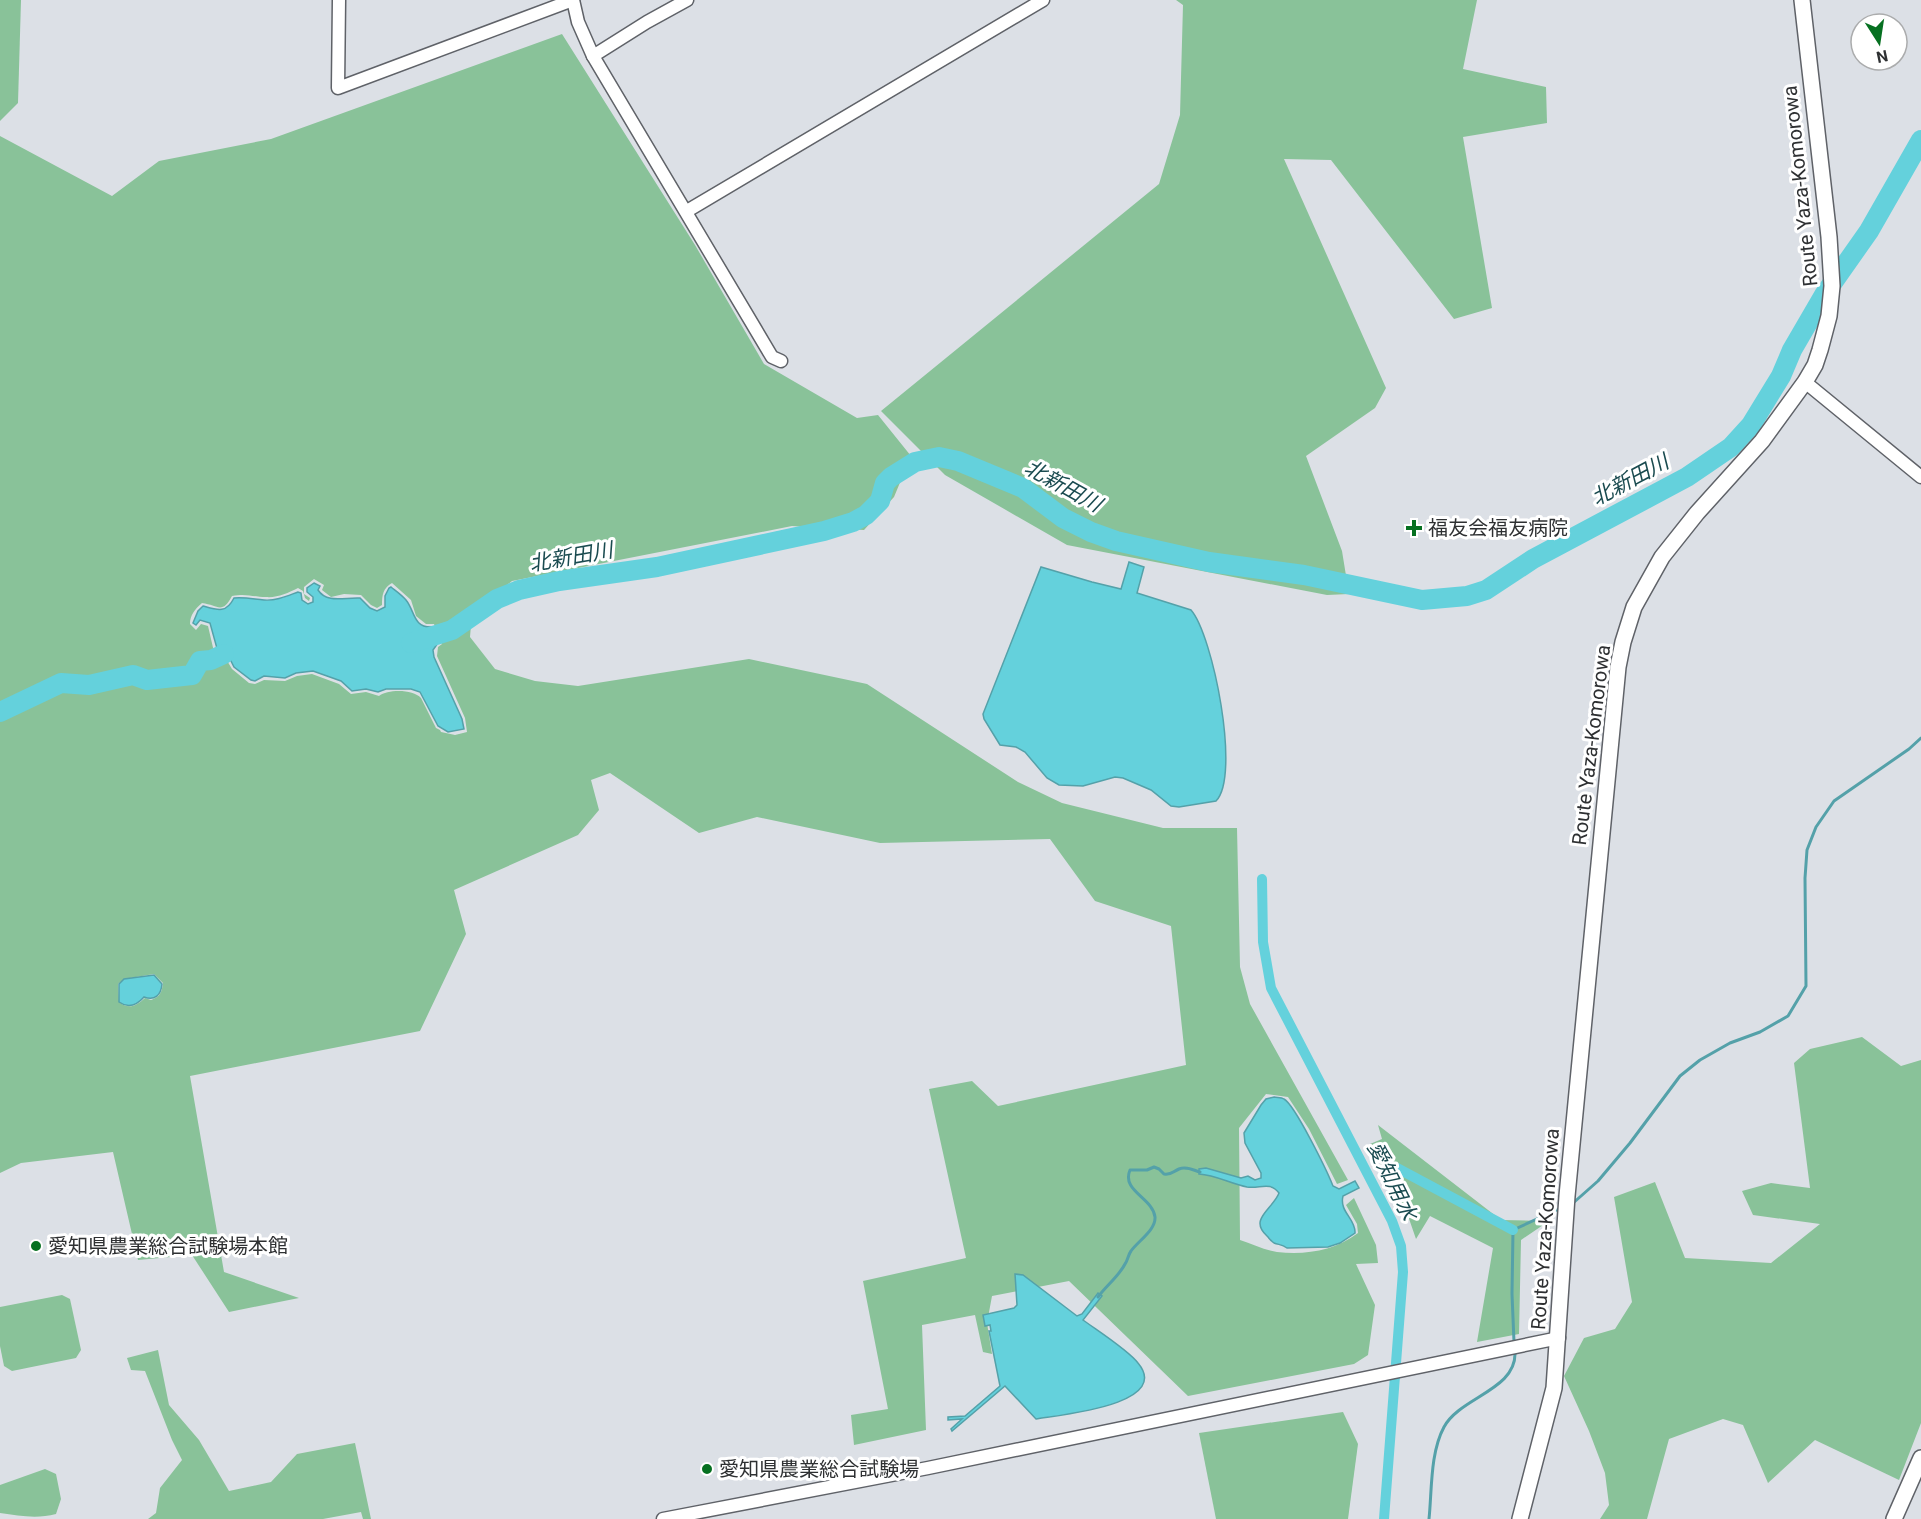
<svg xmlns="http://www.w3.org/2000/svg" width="1921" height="1519" viewBox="0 0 1921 1519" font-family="Roboto,'Noto Sans JP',sans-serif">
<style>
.green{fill:#89c299;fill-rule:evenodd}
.water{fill:#64d1dc;stroke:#54a1a9;stroke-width:1.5}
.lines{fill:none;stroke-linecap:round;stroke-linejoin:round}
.stream{stroke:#54a1a9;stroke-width:3}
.canal{stroke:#64d1dc;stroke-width:10}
.river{stroke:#64d1dc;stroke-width:20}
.minor-casing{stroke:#5f6268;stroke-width:15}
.major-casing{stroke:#5f6268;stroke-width:18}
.minor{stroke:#fff;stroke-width:12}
.major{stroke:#fff;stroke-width:15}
.poi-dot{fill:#067021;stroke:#fff;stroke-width:2}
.labels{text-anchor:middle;stroke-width:6;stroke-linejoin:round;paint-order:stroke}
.street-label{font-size:20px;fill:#2e3032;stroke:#fff}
.poi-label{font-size:20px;fill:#2e3032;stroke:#fff;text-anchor:start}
.water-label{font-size:21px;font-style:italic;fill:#1a4b50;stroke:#fff}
</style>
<rect width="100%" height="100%" fill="#dce0e6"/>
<g class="green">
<path d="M 0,0 L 21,0 L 18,103 L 0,121 Z"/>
<path d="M 1176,0 L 1477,0 L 1463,69 L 1546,87 L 1547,123 L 1463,137 L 1492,308 L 1454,319 L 1331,160 L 1284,159 L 1386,388 L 1375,408 L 1306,456 L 1342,551 L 1349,594 L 1327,595 L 1067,545 L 945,475 L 881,411 L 1159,184 L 1180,115 L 1183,5 Z"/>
<path d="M 562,34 L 695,245 L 764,364 L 857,418 L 878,415 L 911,456 L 894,497 L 864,530 L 792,526 L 512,581 L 472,613 L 470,637 L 495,669 L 535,681 L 578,686 L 749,659 L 867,684 L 1018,782 L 1062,803 L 1163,828 L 1237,828 L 1240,967 L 1250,1004 L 1348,1180 L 1337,1184 L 1309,1129 L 1288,1097 L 1266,1094 L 1239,1128 L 1240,1240 C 1252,1244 1264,1250 1277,1252 C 1306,1255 1334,1251 1358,1233 L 1357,1224 L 1346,1205 L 1354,1198 L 1376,1245 L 1378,1263 L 1356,1264 L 1375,1305 L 1368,1355 L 1354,1364 L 1188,1396 L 1069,1281 L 992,1296 L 987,1323 L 992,1354 L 983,1352 L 975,1315 L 922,1325 L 926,1430 L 854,1445 L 851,1415 L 888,1409 L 863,1281 L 966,1258 L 929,1089 L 972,1081 L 998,1106 L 1186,1065 L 1171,926 L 1095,901 L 1050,839 L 880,843 L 757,817 L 699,833 L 610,773 L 591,780 L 599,810 L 578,835 L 454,890 L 466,934 L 420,1031 L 190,1076 L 224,1272 L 299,1298 L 229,1312 L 192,1255 L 138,1260 L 113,1152 L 21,1163 L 0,1173 L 0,136 L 112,196 L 159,161 L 271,139 ZM 314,579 L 324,585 L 322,590 L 331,597 L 344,594 L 361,595 L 371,605 L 377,608 L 382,605 C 382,595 383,588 392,583 L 411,600 L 416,616 L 426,624 L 434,624 L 442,644 L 438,647 L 437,656 L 465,718 L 467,732 L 455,735 L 441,732 L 440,730 L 436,728 L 421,698 C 413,689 388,689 379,696 L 366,692 L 351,694 L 339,684 L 312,674 L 297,676 L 285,681 L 264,680 L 255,684 L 249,683 L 232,669 L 226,659 L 212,667 L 200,667 L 196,658 L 214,652 L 208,626 L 201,624 L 196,630 L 190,624 C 190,615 195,609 202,603 C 218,605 222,615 232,596 C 247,593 252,597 266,597 C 277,598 288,593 298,588 L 303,591 L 305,598 L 309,601 L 310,598 L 304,594 L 304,587 ZM 154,974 L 163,983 C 162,992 160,997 151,1000 L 145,998 C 136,1006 129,1010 119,1002 L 118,984 L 124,979 Z"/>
<path d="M 1862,1037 L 1901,1066 L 1921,1060 L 1921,1423 L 1899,1480 L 1815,1440 L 1768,1483 L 1743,1425 L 1723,1419 L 1669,1439 L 1647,1519 L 1600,1519 L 1609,1505 L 1605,1473 L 1589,1431 L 1564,1376 L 1584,1338 L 1615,1329 L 1632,1302 L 1614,1197 L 1655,1182 L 1685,1258 L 1771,1263 L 1820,1224 L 1753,1215 L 1742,1191 L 1771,1183 L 1810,1188 L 1794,1063 L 1810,1049 Z"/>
<path d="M 1378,1125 L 1501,1220 L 1549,1221 L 1521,1240 L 1519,1334 L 1477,1342 L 1493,1248 L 1430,1216 L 1416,1239 L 1406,1210 L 1370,1144 L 1382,1139 Z"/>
<path d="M 62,1295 L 70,1299 L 81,1350 L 76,1358 L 12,1371 L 4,1366 L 0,1346 L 0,1307 Z"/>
<path d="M 158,1350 L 169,1405 L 199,1440 L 229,1491 L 271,1482 L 297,1454 L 355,1443 L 371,1519 L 363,1519 L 361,1512 L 323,1519 L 148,1519 L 156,1513 L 160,1488 L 182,1460 L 172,1440 L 145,1371 L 131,1370 L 127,1358 Z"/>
<path d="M 1343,1412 L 1358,1444 L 1348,1519 L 1216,1519 L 1199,1433 Z"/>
<path d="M 45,1469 L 56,1474 L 61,1499 L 56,1514 C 37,1519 20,1516 0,1513 L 0,1485 Z"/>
</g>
<g class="water">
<path d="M 1129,562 L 1144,567 L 1137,593 L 1191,610 C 1213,635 1241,776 1216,801 L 1179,807 L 1171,806 L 1151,790 L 1123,778 L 1115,777 L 1083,786 L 1059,785 L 1047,778 L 1025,752 L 1016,747 L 1000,745 L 984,719 L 983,714 L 1041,567 L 1092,582 L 1121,589 Z"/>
<path d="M 314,583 L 320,586 L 318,590 C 327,604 345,597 360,598 L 370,608 L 377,611 L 385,607 L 385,596 L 389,588 L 391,587 C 396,591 402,595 406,600 C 415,611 413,628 432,627 L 438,643 L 433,650 L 434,657 L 462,719 L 464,729 L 448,732 L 438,726 L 420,692 L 411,689 L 386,689 L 378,692 L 366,689 L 352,691 L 341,681 L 313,671 L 296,673 L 285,678 L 264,676 L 255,681 L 251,680 L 234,667 L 228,655 L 221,656 L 211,664 L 202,663 L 200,660 L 215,656 L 218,652 L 210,623 L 200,620 L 196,625 L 193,623 L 198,611 L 203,606 C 217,610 226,614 234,598 C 245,597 253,599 264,600 C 276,601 287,596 298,592 L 301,593 L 302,600 L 308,604 L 313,602 L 313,597 L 307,592 L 307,588 Z"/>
<path d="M 154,975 L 162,984 C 161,995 155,1001 144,997 C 137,1005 129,1009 119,1002 L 119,984 L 124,979 Z"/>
<path d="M 1274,1097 C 1277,1098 1281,1097 1284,1099 C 1295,1105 1327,1171 1333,1186 L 1339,1189 L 1355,1181 L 1359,1188 L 1343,1196 C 1339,1212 1356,1219 1355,1233 L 1340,1243 L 1328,1247 L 1287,1248 C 1282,1244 1279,1245 1274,1243 C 1271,1241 1269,1238 1267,1236 C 1248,1219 1273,1209 1279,1193 C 1270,1181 1260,1189 1247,1187 C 1231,1184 1216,1175 1199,1174 L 1199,1169 L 1206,1168 L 1241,1178 L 1248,1176 L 1255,1180 L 1261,1178 L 1261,1173 L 1245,1143 L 1244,1133 L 1261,1105 L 1266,1099 Z"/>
<path d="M 1015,1274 L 1023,1275 L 1077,1316 L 1082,1314 L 1098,1293 L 1102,1296 L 1083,1320 C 1098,1331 1128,1350 1138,1363 C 1173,1405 1058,1415 1036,1419 L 1005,1386 L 952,1431 L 951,1429 L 962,1419 L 948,1420 L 948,1417 L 965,1416 L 1000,1386 L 989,1331 L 991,1331 L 990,1325 L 985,1326 L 983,1315 L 1014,1308 L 1017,1305 Z"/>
</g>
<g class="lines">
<g class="stream">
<path d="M 1572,1204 L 1598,1181 L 1630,1143 L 1680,1076 L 1700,1060 L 1730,1043 L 1760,1032 L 1788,1016 L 1806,986 L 1805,878 L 1807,850 L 1816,827 L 1834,801 L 1909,749 L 1921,738"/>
<path d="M 1098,1297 C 1106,1286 1119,1276 1125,1264 C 1128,1260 1128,1255 1131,1251 C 1138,1241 1156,1230 1155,1217 C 1153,1198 1121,1191 1130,1170 L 1147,1170 L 1154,1167 L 1159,1169 L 1164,1174 C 1172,1175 1172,1172 1179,1169 C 1186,1166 1193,1170 1200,1172"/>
<path d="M 1514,1342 L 1512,1294 L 1513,1230 L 1561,1208"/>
<path d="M 1429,1519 C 1432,1490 1430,1453 1444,1427 C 1460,1397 1517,1390 1515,1352"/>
</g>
<g class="canal">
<path d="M 1262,879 L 1263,942 L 1271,988 L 1392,1221 L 1401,1246 L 1403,1272 L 1384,1519"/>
<path d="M 1397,1168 L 1513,1230"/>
</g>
<g class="river">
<path d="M 411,643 L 452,630 L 497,599 L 519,590 L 559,581 L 657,567 L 824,531 L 853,522 L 866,515 L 880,501 L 885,483 L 891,477 L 915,462 L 939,457 L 958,461 L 1023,488 L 1063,518 L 1091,532 L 1116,541 L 1209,562 L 1304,575 L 1422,600 L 1467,596 L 1486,590 L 1533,559 L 1687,477 L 1731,447 L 1751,425 L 1781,376 L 1792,350 L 1824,295 L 1869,231 L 1921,140"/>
<path d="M 0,712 L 61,683 L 89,685 L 133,675 L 147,680 L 192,675 L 200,661 L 211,660 L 224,654"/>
</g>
<g class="minor-casing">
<g id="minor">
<path d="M 339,0 L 338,88 L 573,0"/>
<path d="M 573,0 L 578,22 L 593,56 L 772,357 L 781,361"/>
<path d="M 593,56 L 647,22 L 687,0"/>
<path d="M 687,211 L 1043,0"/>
<path d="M 1805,382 L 1921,477"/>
<path d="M 663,1519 L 928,1468 L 1559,1338"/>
</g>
</g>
<g class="major-casing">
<g id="major">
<path d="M 1520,1519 L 1554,1388 L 1567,1196 L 1618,667 L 1623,642 L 1634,607 L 1662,557 L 1697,513 L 1762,441 L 1805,382 L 1815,365 L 1820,350 L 1829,316 L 1832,286 L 1829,237 L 1802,0"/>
<path d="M 1894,1519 L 1921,1458"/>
</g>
</g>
<use href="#minor" class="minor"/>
<use href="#major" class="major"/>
</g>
<g class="poi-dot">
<path d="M1411 519h6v6h6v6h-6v6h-6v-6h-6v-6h6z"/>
<circle cx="36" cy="1246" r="6"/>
<circle cx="707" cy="1469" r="6"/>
</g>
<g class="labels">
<g class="street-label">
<text transform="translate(1800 186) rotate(-96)" y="7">Route Yaza-Komorowa</text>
<text transform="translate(1591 745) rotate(-83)" y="7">Route Yaza-Komorowa</text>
<text transform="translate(1545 1229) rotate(-86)" y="7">Route Yaza-Komorowa</text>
</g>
<g class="poi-label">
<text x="1428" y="535">福友会福友病院</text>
<text x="48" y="1253">愛知県農業総合試験場本館</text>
<text x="719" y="1476">愛知県農業総合試験場</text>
</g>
<g class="water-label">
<text transform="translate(1630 480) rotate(-28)" y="7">北新田川</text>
<text transform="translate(1063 486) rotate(29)" y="7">北新田川</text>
<text transform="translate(571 557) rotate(-10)" y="7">北新田川</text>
<text transform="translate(1392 1181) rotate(64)" y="7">愛知用水</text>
</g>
</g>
<g transform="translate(1879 42) rotate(168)"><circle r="28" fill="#ffffff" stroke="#abacad" stroke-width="1.5"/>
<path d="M0-4.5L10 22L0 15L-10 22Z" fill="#067021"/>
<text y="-9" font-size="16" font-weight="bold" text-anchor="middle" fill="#2e3032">N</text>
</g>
</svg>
